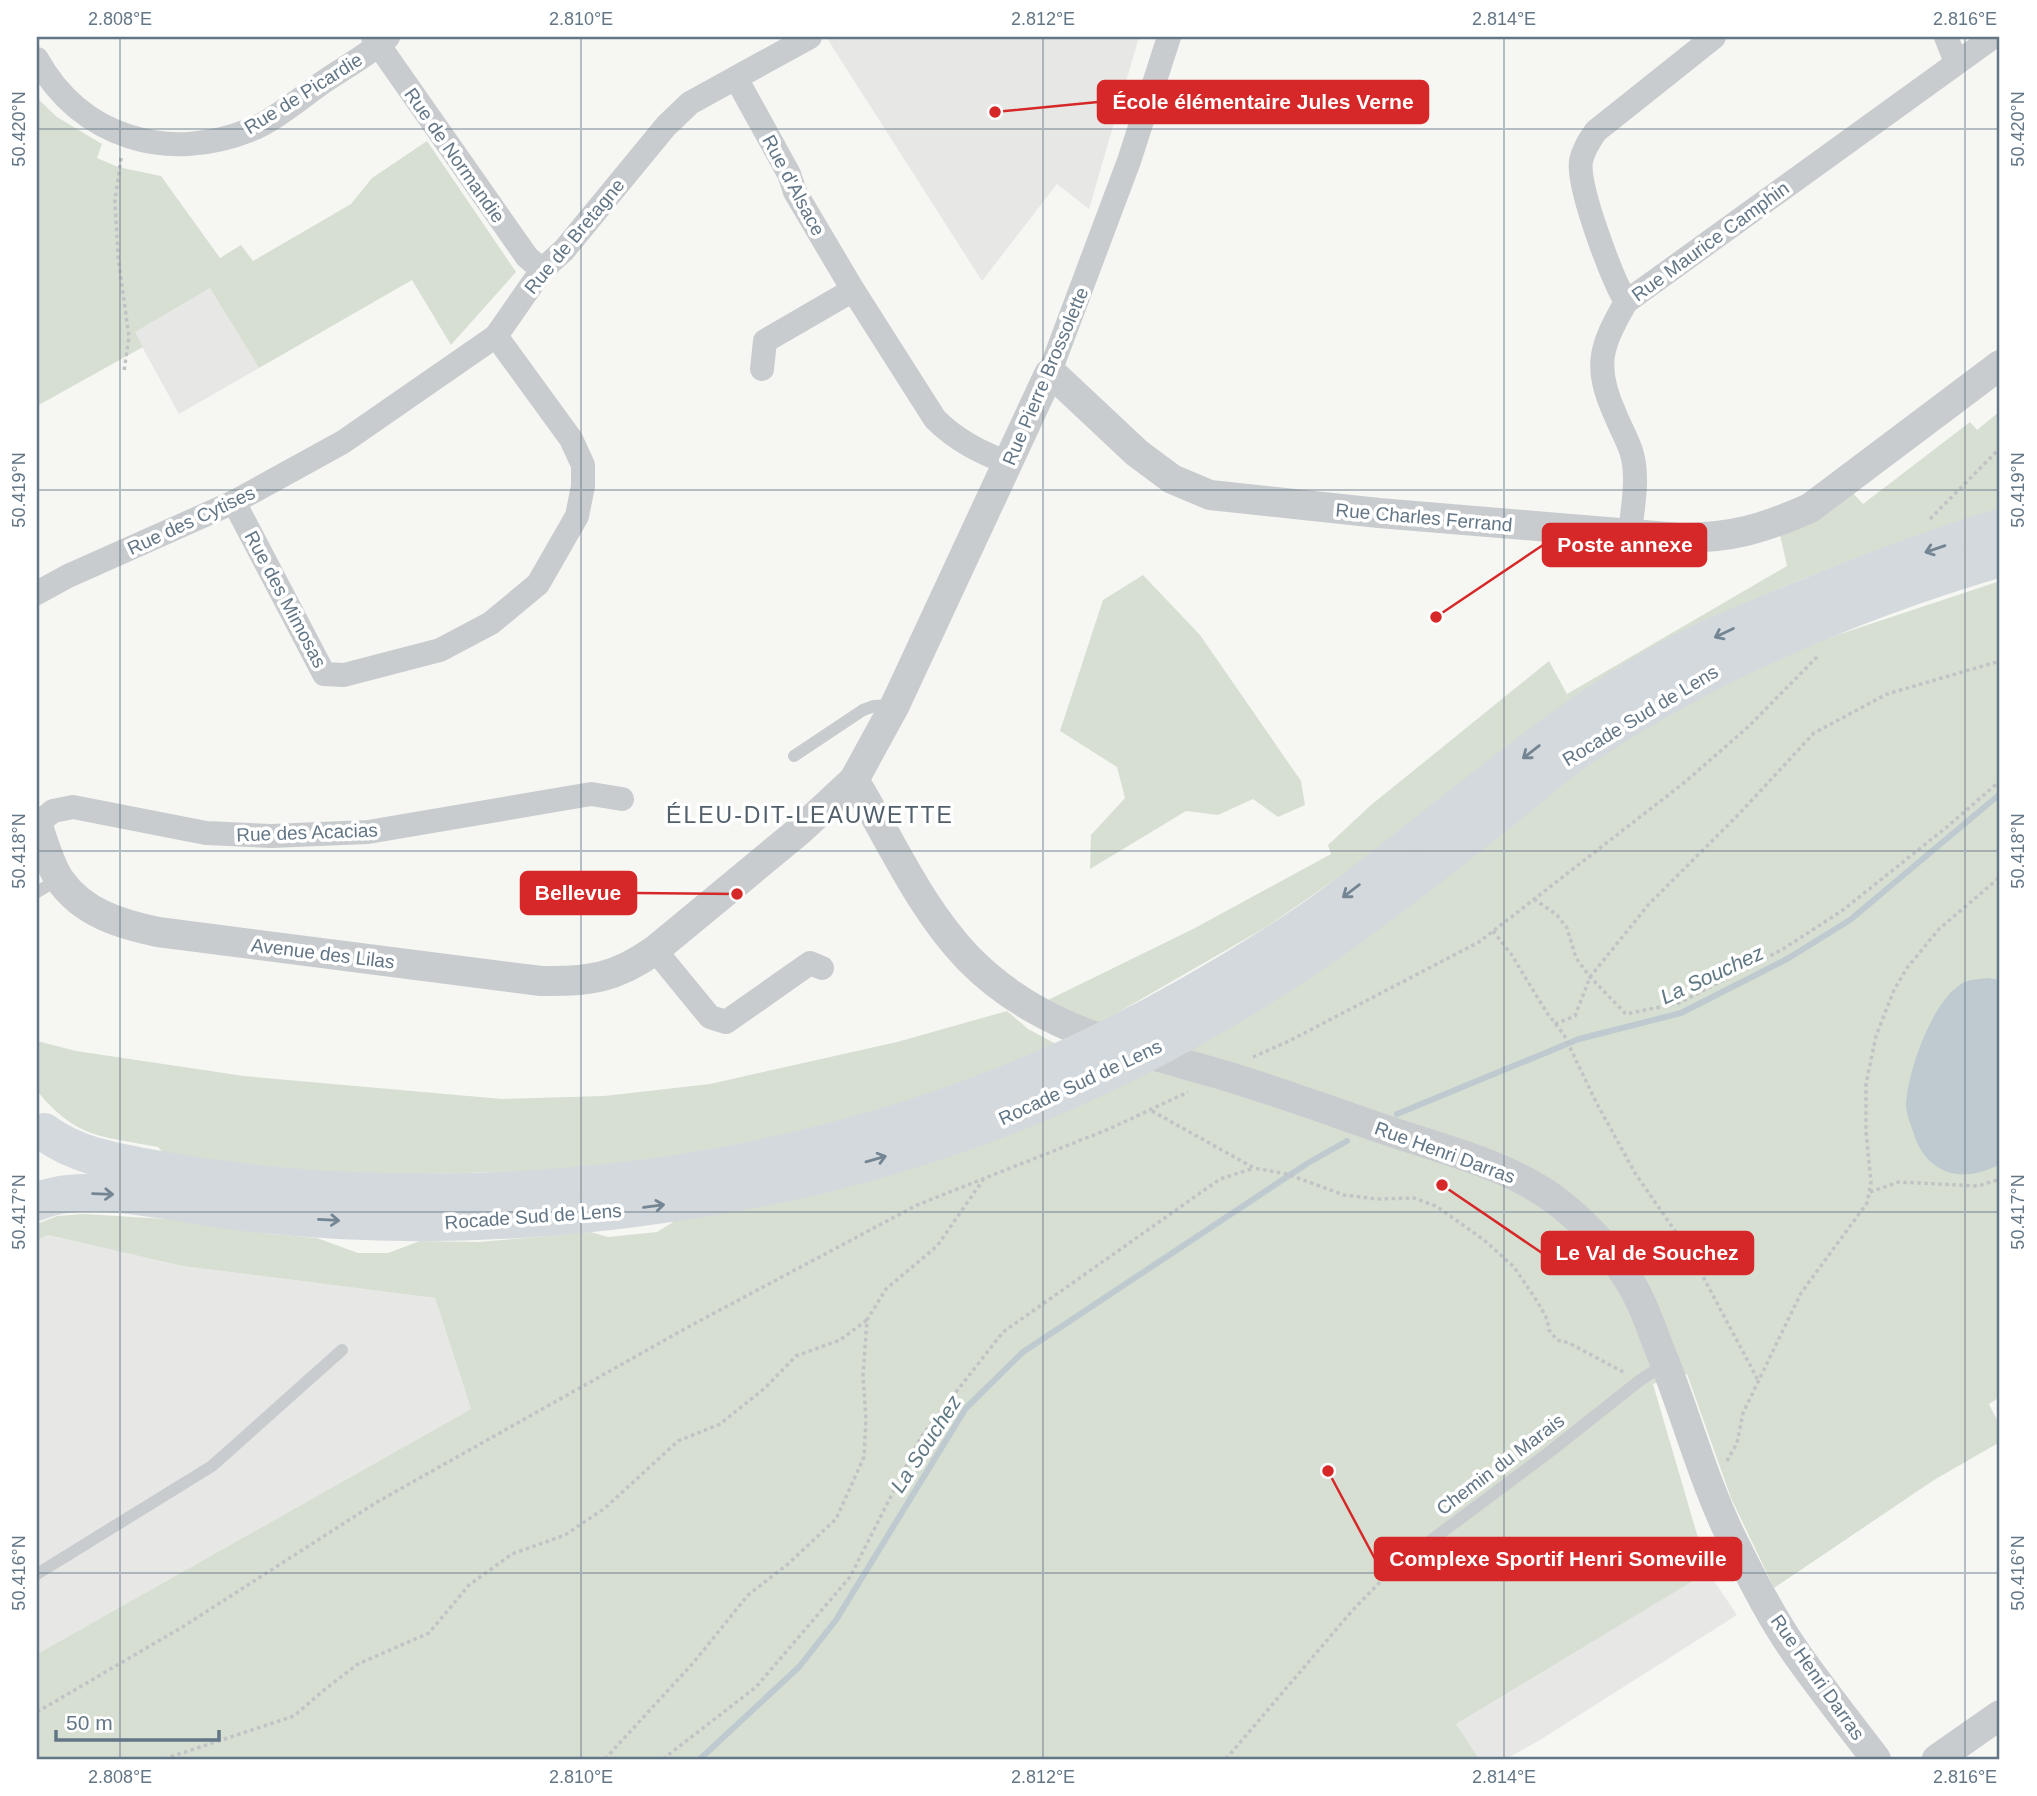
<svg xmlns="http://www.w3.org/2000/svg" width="2037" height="1796" viewBox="0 0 2037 1796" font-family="Arial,sans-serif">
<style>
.built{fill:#e7e8e6}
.green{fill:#d7dfd3}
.water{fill:#becacf}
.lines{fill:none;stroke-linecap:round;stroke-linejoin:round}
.stream{stroke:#becacf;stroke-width:6}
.path{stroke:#c2c3c5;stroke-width:3.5;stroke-dasharray:3.5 3.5;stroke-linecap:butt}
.service{stroke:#c9cccf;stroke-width:12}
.minor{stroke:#c9cccf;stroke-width:24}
.tertiary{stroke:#c9cccf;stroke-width:30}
.trunk{stroke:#d4d9dd;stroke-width:38}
.oneway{stroke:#748593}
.ticks{fill:none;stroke:#637686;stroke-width:2;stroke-opacity:0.45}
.labels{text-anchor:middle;stroke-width:7;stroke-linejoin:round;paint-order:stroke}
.street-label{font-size:19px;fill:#637686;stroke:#fff}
.water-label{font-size:21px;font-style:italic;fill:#5f7883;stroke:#fff}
.quarter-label{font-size:23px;letter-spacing:2px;fill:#515f6b;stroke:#fff}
.leader{fill:none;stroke:#d62828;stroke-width:2.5}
.callout-dot{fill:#d62828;stroke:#fff;stroke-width:2.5}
.callout{fill:#d62828;stroke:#d62828;stroke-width:2.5}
.callout-label{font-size:21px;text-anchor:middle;font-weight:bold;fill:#fff}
.neatline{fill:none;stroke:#637686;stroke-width:2.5}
.ticks-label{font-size:18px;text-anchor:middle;fill:#637686}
</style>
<rect width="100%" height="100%" fill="#f6f7f3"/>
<g class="built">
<path d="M 833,37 L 1139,37 L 1089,209 L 1057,184 L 982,281 L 828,40 Z"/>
<path d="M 210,287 L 259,368 L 179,414 L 134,332 Z"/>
<path d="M 48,1235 L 182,1266 L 435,1298 L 471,1409 L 37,1654 L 37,1240 Z"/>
<path d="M 1708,1572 L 1737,1615 L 1540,1740 L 1506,1759 L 1479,1759 L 1455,1724 Z"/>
</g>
<g class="green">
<path d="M 37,98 L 57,117 L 102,144 L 97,158 L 118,167 L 161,176 L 220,258 L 241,245 L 253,261 L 351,204 L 372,178 L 427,141 L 516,272 L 451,345 L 412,280 L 259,368 L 210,288 L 135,332 L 143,347 L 37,406 Z"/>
<path d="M 2000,411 L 2000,509 C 1903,539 1809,574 1717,616 L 1268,926 L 1098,1024 L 1048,1000 L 1195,928 L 1331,854 L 1328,845 L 1371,805 L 1549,661 L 1567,694 L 1787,566 L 1780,535 L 1851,491 L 1863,504 L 1970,422 L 1977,430 Z"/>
<path d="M 1143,575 L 1200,635 L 1301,781 L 1305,805 L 1278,817 L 1253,799 L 1218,815 L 1186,811 L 1090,869 L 1091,835 L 1125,798 L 1117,767 L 1060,731 L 1103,600 Z"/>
<path d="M 2000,581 L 2000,1397 L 1989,1404 L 2000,1426 L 2000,1442 L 1934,1480 L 1774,1588 L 1731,1498 L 1687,1374 L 1653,1384 L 1708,1572 L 1456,1724 L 1479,1759 L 37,1759 L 37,1654 L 471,1409 L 435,1298 L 182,1266 L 48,1235 L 37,1240 L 37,1224 L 57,1216 L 83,1214 L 183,1220 L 271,1234 L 317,1238 L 358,1253 L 388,1253 L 420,1241 L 479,1242 L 591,1232 L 608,1237 L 657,1232 L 678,1219 L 736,1210 L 1533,805 L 1627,737 L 1736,674 L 1816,642 Z"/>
<path d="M 1007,1011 L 1028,1029 L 1058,1045 L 979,1077 L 875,1112 L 787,1135 L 696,1152 L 575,1170 L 347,1176 L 165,1155 L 158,1147 C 101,1136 77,1139 37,1091 L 37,1041 L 76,1051 L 244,1076 L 502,1099 L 604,1096 L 710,1084 L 897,1042 Z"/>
</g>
<path class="water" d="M 1989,978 L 2000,980 L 2000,1164 C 1962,1185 1925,1174 1913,1131 C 1910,1123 1906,1113 1906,1105 C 1907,1072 1935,991 1968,981 C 1974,979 1983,979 1989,978 Z"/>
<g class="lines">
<g class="stream">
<path d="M 1397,1114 L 1579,1039 L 1681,1013 L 1787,959 L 1850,920 L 2000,794"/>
<path d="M 700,1759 L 799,1667 L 836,1620 L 966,1408 L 1023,1352 L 1308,1163 L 1347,1141"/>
</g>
<g class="path">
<path d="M 121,158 L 115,201 L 118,256 L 129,337 L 124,371"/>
<path d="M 1930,519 L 2000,448"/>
<path d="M 1534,899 L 1557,915 L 1567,928 L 1576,958 L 1590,977 L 1626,1014 L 1679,1003 L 1783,949 L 1843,910 L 1948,826 L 2000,781"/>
<path d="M 1493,931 L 1511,954 L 1547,1013 L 1564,1035 L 1596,1102 L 1635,1173 L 1691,1254 L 1759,1382"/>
<path d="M 1555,1024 L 1575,1016 L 1590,977 L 1649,904 L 1739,814 L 1814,733 L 1887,694 L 2000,661"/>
<path d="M 1253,1057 L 1289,1041 L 1479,942 L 1685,782 L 1748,727 L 1819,655"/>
<path d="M 1152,1111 L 1254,1168 L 1287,1174 L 1344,1195 L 1377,1199 L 1414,1198 L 1436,1206 L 1484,1240 L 1514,1267 L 1537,1301 L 1547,1319 L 1549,1330 L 1557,1340 L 1569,1343 L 1625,1373"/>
<path d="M 1870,1192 L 1899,1182 L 1978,1186 L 2000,1179"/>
<path d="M 1727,1461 L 1737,1443 L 1743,1413 L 1801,1293 L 1867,1203 L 1871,1182 L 1866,1132 L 1866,1084 L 1876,1036 L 1894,990 L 1907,968 L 1939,929 L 2000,877"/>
<path d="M 37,1712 L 184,1626 L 377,1502 L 688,1327 L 917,1205 L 1109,1129 L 1188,1092"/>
<path d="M 164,1759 L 294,1716 L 324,1690 L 358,1664 L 429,1633 L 469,1585 L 512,1554 L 565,1535 L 605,1508 L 678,1441 L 720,1424 L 765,1388 L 796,1356 L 840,1340 L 867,1320"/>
<path d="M 605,1759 L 694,1662 L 748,1595 L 788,1564 L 836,1519 L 864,1457 L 866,1420 L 863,1376 L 867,1320 L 886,1289 L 937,1246 L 983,1180"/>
<path d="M 663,1759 L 756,1687 L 850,1577 L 921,1437 L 1003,1332 L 1220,1179 L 1254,1168"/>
<path d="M 1226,1759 L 1351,1612 L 1383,1579"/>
</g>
<g class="service">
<path d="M 794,756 L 863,710 L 874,706 L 891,705"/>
<path d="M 37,892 L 59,879"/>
<path d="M 1394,1568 L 1552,1450 L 1639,1381 L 1665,1364"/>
<path d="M 37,1574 L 212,1466 L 342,1350"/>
</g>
<g class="minor">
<path d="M 373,37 L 527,257 L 542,270"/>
<path d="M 1946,37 L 1956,62"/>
<path d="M 37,59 C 81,138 168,163 250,130 C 272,122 302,97 322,83 C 344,68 368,55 388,37"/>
<path d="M 736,78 L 789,174 L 795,192 L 853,290 L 935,419 C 957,441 980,452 1008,463"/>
<path d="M 1626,302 C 1612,278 1577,187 1581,161 C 1583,150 1589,141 1596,131 L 1714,37"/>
<path d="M 762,369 L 765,341 L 853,290"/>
<path d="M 1049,374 L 1129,161 L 1169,37"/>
<path d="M 234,502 L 324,674 L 344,675 L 440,650 L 491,623 L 538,584 L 577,516 L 583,486 L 583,465 L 571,439 L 496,336"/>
<path d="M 1630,535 C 1632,509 1639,480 1632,454 C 1628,440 1620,427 1615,414 C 1593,365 1601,346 1626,302 L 1993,37"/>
<path d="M 37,593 L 68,576 L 234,502 L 343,442 L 496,336 L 542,270 L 564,250 L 666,126 L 690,103 L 810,37"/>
<path d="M 37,824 L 53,811 L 73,807 L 206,833 L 271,836 L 368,832 L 591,794 L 622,799"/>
<path d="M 655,950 L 710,1017 L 726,1022 L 810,963 L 822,968"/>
</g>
<g class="tertiary">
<path d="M 854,780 C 891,840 919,907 968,958 C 1040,1032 1132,1048 1226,1076 C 1279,1092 1331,1111 1383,1129 C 1443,1150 1513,1165 1563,1206 C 1586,1225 1608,1248 1624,1273 C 1640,1295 1649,1322 1659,1348 C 1686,1413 1703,1482 1735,1545 C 1754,1583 1774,1622 1799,1657 C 1824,1692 1850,1725 1876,1759"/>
<path d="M 37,824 C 44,842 49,864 60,880 C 83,913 120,924 158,932 L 541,981 C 589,982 616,978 655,950 L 799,831 L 854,780 L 895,705 L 1049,374 L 1056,377 L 1137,453 L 1172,479 L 1210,495 L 1379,513 L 1680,538 C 1731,538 1763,529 1810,508 L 2000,365"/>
<path d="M 1937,1759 L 2000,1715"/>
</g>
<g class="trunk">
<path d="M 44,1132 C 79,1158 123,1163 165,1171 C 229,1182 291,1189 356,1191 C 571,1200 786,1169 987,1092 C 1087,1054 1182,1003 1272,946 C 1375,881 1465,797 1564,727 C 1595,705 1629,682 1662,663 C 1706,638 1753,620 1799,601 C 1865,574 1932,548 2000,528"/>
<path d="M 37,1202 C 82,1180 176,1203 227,1210 C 421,1235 611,1220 802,1179 C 827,1174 851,1166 875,1160 C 1047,1112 1208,1030 1353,925 C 1406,887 1456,847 1506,807 C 1531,787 1555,765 1582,747 C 1709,663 1854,601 2000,558"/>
</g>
</g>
<defs><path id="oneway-shaft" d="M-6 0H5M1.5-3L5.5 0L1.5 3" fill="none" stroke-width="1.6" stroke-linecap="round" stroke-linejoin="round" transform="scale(1.75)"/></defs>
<g class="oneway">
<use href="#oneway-shaft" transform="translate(1935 549) rotate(161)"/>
<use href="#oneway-shaft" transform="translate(1724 633) rotate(154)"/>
<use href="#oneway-shaft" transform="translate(1531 752) rotate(142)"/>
<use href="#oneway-shaft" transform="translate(1351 891) rotate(143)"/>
<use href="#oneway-shaft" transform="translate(876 1159) rotate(-16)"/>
<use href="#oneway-shaft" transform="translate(103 1194) rotate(2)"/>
<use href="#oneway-shaft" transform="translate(654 1206) rotate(-8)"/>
<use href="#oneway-shaft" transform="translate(329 1220) rotate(3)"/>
</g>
<path class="ticks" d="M 120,37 L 120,1759M 581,37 L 581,1759M 1043,37 L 1043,1759M 1504,37 L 1504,1759M 1965,37 L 1965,1759M 37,129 L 2000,129M 37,490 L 2000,490M 37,851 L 2000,851M 37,1212 L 2000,1212M 37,1573 L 2000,1573"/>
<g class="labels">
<g class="street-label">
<text transform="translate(303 93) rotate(-32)" y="7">Rue de Picardie</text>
<text transform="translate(455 155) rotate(55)" y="7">Rue de Normandie</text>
<text transform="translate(794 185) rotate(62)" y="7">Rue d'Alsace</text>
<text transform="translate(574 236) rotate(-50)" y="7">Rue de Bretagne</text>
<text transform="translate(1710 241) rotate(-36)" y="7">Rue Maurice Camphin</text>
<text transform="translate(1045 376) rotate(-67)" y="7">Rue Pierre Brossolette</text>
<text transform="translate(1424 517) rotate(5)" y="7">Rue Charles Ferrand</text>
<text transform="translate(191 520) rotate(-25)" y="7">Rue des Cytises</text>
<text transform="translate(286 599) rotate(62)" y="7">Rue des Mimosas</text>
<text transform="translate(1640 715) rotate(-31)" y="7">Rocade Sud de Lens</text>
<text transform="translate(307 832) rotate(-2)" y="7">Rue des Acacias</text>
<text transform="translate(323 953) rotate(7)" y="7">Avenue des Lilas</text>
<text transform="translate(1080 1082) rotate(-25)" y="7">Rocade Sud de Lens</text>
<text transform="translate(1445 1152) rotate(20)" y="7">Rue Henri Darras</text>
<text transform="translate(533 1216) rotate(-4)" y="7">Rocade Sud de Lens</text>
<text transform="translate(1500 1464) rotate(-37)" y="7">Chemin du Marais</text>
<text transform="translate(1818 1677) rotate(55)" y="7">Rue Henri Darras</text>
</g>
<g class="water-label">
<text transform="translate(1712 975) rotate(-25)" y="7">La Souchez</text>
<text transform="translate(926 1444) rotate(-57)" y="7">La Souchez</text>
</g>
<g class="quarter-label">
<text x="810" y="823">ÉLEU-DIT-LEAUWETTE</text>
</g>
</g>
<path class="leader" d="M995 112L1098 102M1436 617L1543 545M737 894L636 893M1442 1185L1542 1253M1328 1471L1375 1559"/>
<g class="callout-dot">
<circle cx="995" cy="112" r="7"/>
<circle cx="1436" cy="617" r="7"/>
<circle cx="737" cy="894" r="7"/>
<circle cx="1442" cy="1185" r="7"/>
<circle cx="1328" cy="1471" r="7"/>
</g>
<g class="callout">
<rect x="1098" y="81" width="330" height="42" rx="7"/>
<rect x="1543" y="524" width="163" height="42" rx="7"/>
<rect x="521" y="872" width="115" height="42" rx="7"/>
<rect x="1542" y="1232" width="211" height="42" rx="7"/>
<rect x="1375" y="1538" width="366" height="42" rx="7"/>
</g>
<g class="callout-label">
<text x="1263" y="109">École élémentaire Jules Verne</text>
<text x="1625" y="552">Poste annexe</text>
<text x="578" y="900">Bellevue</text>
<text x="1647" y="1260">Le Val de Souchez</text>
<text x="1558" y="1566">Complexe Sportif Henri Someville</text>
</g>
<rect width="2037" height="1796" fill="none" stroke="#ffffff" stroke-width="77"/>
<path d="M56 1730v10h163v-10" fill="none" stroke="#637686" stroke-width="3.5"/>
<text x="66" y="1730" font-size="21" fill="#637686" stroke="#ffffff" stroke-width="5" paint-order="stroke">50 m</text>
<rect x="38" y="38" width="1960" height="1720" class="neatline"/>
<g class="ticks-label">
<text x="120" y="25">2.808°E</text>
<text x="581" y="25">2.810°E</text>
<text x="1043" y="25">2.812°E</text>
<text x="1504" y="25">2.814°E</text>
<text x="1965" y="25">2.816°E</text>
<text transform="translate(19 129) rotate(-90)" y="6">50.420°N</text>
<text transform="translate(2018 129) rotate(-90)" y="6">50.420°N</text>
<text transform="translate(19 490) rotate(-90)" y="6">50.419°N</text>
<text transform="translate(2018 490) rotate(-90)" y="6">50.419°N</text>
<text transform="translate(19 851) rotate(-90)" y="6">50.418°N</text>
<text transform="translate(2018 851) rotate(-90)" y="6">50.418°N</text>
<text transform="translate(19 1212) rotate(-90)" y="6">50.417°N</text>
<text transform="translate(2018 1212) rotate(-90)" y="6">50.417°N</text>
<text transform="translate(19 1573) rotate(-90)" y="6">50.416°N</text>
<text transform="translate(2018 1573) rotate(-90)" y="6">50.416°N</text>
<text x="120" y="1783">2.808°E</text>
<text x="581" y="1783">2.810°E</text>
<text x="1043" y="1783">2.812°E</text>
<text x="1504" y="1783">2.814°E</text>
<text x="1965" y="1783">2.816°E</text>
</g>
</svg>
